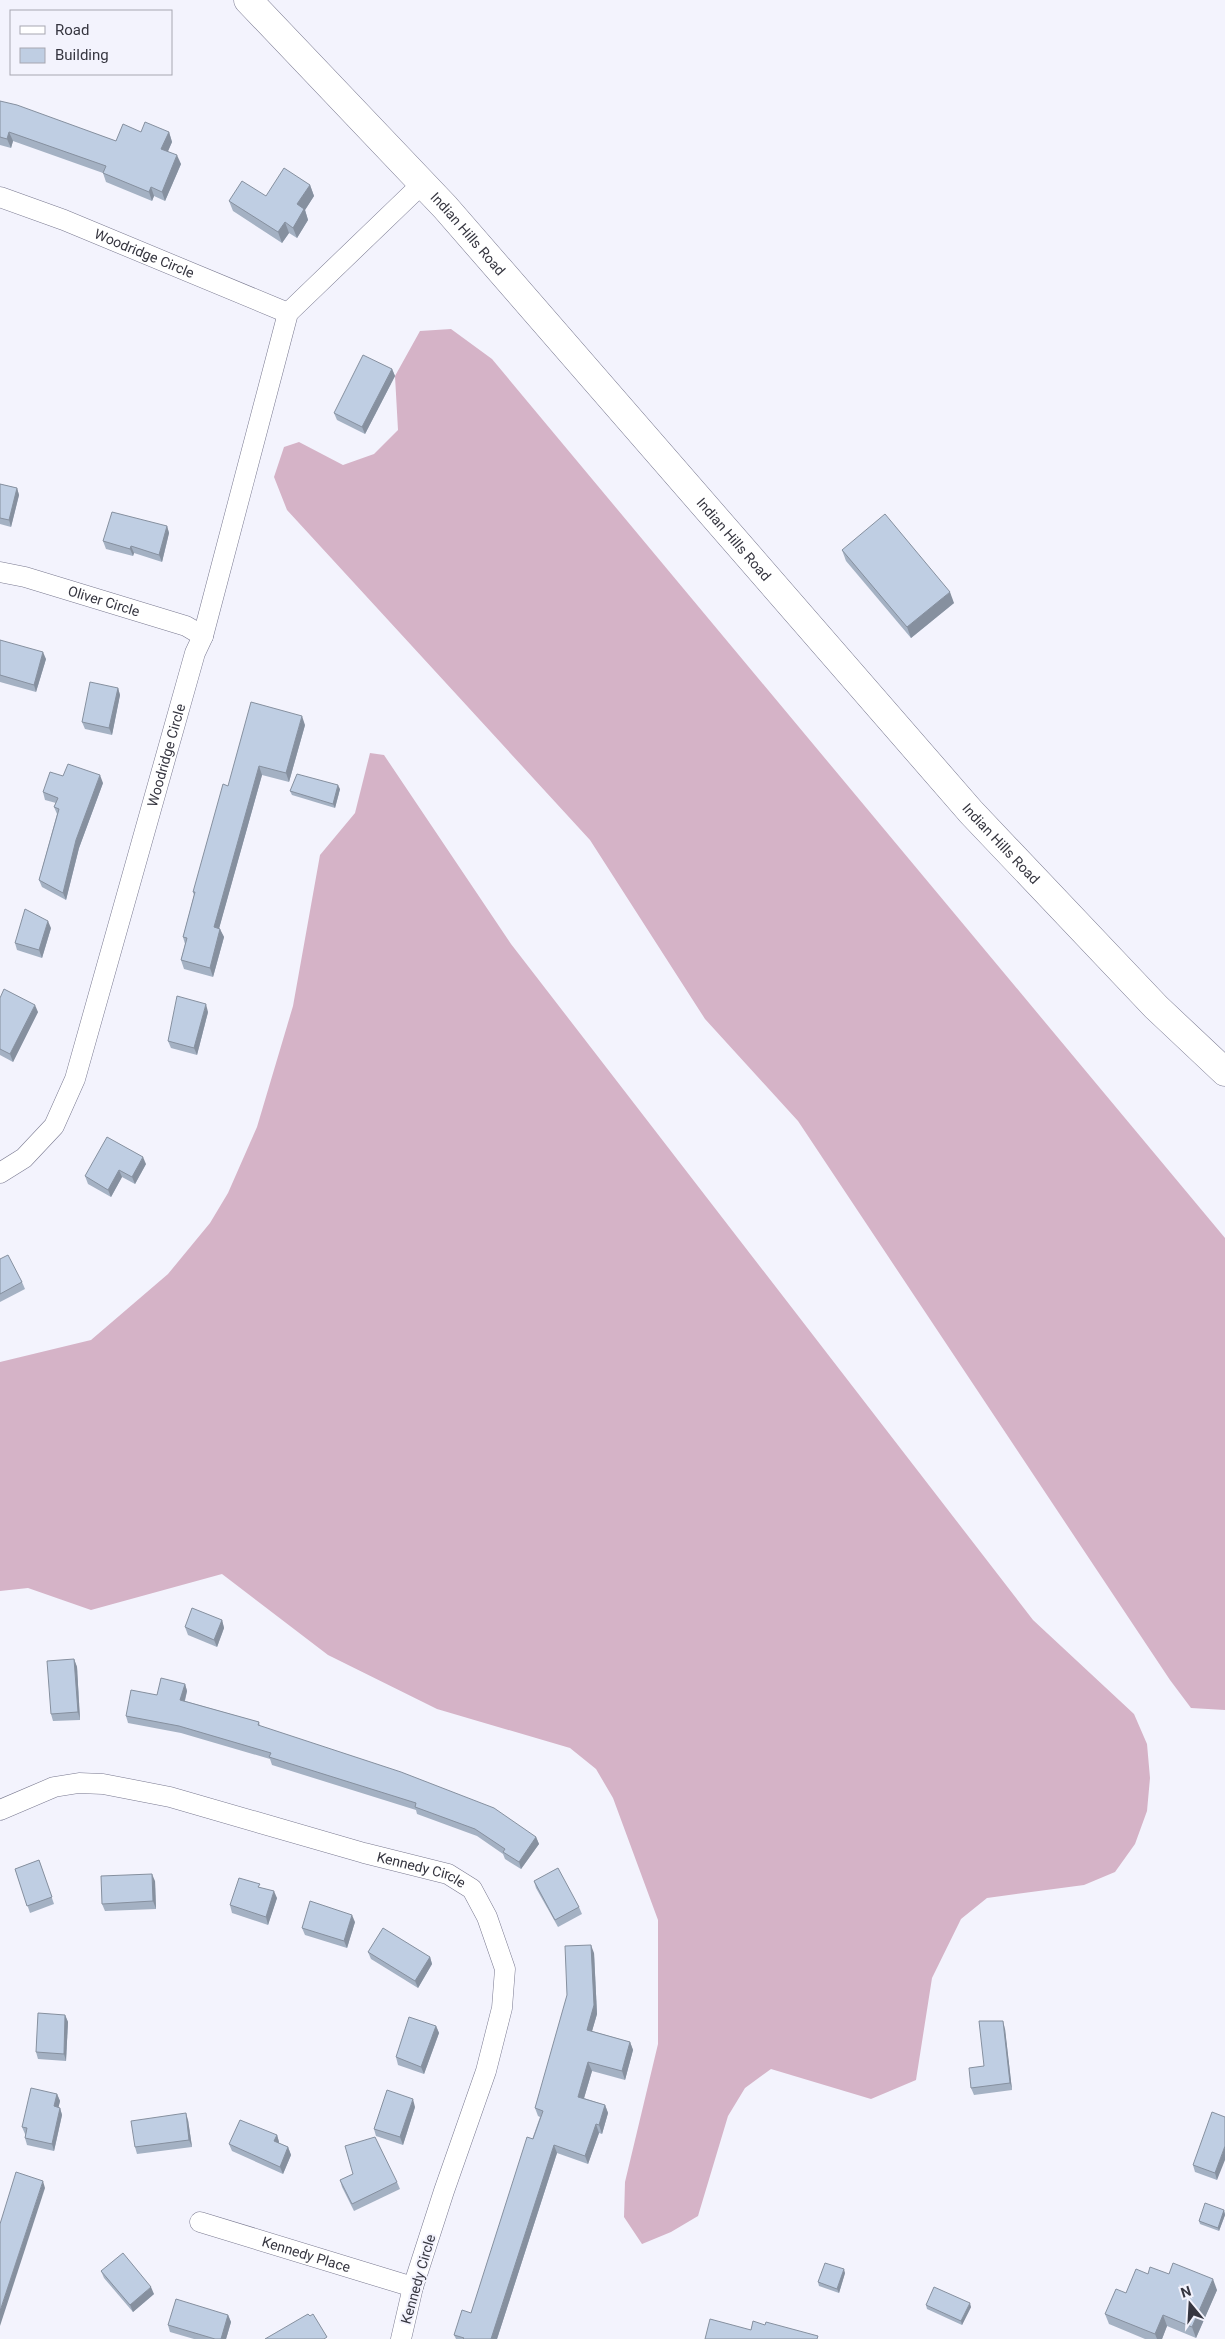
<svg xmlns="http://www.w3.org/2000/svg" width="1225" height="2339" viewBox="0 0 1225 2339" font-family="Roboto,sans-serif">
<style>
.forest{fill:#d5b3c7}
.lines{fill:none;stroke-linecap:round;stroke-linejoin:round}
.street-casing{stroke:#797990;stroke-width:21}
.secondary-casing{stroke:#797990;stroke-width:29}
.street{stroke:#fff;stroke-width:20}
.secondary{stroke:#fff;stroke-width:28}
.wall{fill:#a4b1c3}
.shaded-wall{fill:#86909f}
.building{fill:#bfcee3;stroke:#86909f}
.labels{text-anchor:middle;stroke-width:4;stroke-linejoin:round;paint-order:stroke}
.street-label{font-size:14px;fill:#363640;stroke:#f3f3fd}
</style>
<rect width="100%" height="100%" fill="#f3f3fd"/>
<g class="forest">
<path d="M 451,329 L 492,359 L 1225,1238 L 1225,1710 L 1191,1708 L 1170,1680 L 798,1121 L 705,1019 L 590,840 L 287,510 L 274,477 L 284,447 L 299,442 L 343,465 L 374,454 L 398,430 L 395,376 L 420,331 Z"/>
<path d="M 370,753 L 384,755 L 511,944 L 1033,1620 L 1134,1714 L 1147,1744 L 1150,1778 L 1147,1811 L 1135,1844 L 1115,1872 L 1084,1885 L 987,1898 L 961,1919 L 932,1978 L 916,2080 L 871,2099 L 771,2069 L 745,2088 L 728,2116 L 698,2216 L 671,2232 L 642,2244 L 624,2217 L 625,2182 L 658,2044 L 658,1920 L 613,1798 L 596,1769 L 570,1748 L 437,1709 L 328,1655 L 222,1574 L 91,1610 L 28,1588 L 0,1591 L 0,1362 L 91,1340 L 168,1274 L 210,1223 L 228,1193 L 257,1127 L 293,1006 L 320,855 L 355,813 Z"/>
</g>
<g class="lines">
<g class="street-casing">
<g id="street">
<path id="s1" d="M 0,197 L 64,220 L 288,313"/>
<path id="s2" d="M 0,572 L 25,577 L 186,626 L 203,636"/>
<path id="s3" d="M 0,1173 L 24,1158 L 54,1126 L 75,1079 L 195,653 L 203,636 L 288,313 L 423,183"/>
<path id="s4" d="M 0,1810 L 54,1787 L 79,1783 L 103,1784 L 170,1797 L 364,1853 L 448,1874 L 472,1889 L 487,1917 L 505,1969 L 502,2008 L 486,2071 L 444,2191 L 413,2287 L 401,2339"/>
<path id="s5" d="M 200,2222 L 413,2287"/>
</g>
</g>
<g class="secondary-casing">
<g id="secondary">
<path id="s6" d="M 248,0 L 445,207 L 971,812 L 1156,1007 L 1225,1072"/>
</g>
</g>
<use href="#street" class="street"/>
<use href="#secondary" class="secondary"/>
</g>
<g class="wall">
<path d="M 0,101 L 116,141 L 141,132 L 169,132 L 172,142 L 168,151 L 181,164 L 165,201 L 154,196 L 152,201 L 106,182 L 103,173 L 13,141 L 11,148 L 0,145 Z"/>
<path d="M 310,185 L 314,196 L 305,210 L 308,220 L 297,238 L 289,233 L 282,243 L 233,211 L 229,201 L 266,196 Z"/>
<path d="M 392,369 L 395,376 L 365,434 L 337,420 L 334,413 Z"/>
<path d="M 0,484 L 17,488 L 19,495 L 11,527 L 0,524 Z"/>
<path d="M 167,526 L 169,533 L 162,562 L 134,553 L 133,556 L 106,549 L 103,541 Z"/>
<path d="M 842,550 L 954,603 L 911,638 L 846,561 Z"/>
<path d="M 0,640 L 46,659 L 36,692 L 0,682 Z"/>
<path d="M 118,688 L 120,695 L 112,735 L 85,729 L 82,722 Z"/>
<path d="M 305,725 L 289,782 L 262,775 L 219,928 L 224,937 L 213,977 L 184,969 L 181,960 L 185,944 L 183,937 L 194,895 L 193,892 L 228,786 Z"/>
<path d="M 63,776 L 103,783 L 79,848 L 66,900 L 42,887 L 39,880 L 57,814 L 54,807 L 56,803 L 45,800 L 43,792 Z"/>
<path d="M 340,789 L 335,808 L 292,795 L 290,791 Z"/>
<path d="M 51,928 L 42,958 L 17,950 L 15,943 Z"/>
<path d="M 0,998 L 38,1012 L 13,1062 L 0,1055 Z"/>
<path d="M 208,1012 L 197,1055 L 171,1048 L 168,1041 Z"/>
<path d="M 146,1164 L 135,1184 L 122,1177 L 111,1197 L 88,1184 L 85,1176 Z"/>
<path d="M 0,1259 L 22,1282 L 25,1289 L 0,1302 Z"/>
<path d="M 222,1620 L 224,1628 L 217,1647 L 188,1635 L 185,1627 Z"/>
<path d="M 74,1659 L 77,1667 L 80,1720 L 53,1721 L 51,1714 Z"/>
<path d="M 185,1684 L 187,1691 L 185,1701 L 259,1722 L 260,1726 L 536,1837 L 539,1844 L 521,1869 L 505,1859 L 503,1854 L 477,1836 L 417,1814 L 416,1810 L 272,1765 L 270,1759 L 181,1733 L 128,1723 L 126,1716 Z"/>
<path d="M 39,1860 L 54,1904 L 30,1913 L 15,1869 Z"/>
<path d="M 155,1881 L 156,1909 L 105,1911 L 102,1904 Z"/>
<path d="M 534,1881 L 579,1907 L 582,1914 L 558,1927 L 536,1888 Z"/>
<path d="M 261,1888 L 277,1898 L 268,1925 L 232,1913 L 230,1905 Z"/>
<path d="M 355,1922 L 347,1948 L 305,1935 L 302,1928 Z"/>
<path d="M 368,1952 L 430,1957 L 432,1964 L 418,1988 L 371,1959 Z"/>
<path d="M 594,1953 L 597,2014 L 592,2031 L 630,2042 L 633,2050 L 625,2080 L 592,2071 L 584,2098 L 605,2105 L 608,2113 L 602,2134 L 599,2133 L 588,2164 L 557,2153 L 497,2339 L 456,2339 L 454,2335 L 471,2313 L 540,2117 L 538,2116 L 535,2108 Z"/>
<path d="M 65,2015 L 68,2022 L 66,2061 L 38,2059 L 36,2052 Z"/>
<path d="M 436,2026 L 439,2033 L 424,2074 L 398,2065 L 396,2057 Z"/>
<path d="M 1005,2029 L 1012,2090 L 974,2095 L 971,2088 L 984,2066 Z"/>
<path d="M 57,2094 L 60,2101 L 58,2108 L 60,2108 L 62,2115 L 54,2151 L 27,2145 L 25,2138 L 25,2134 L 22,2127 Z"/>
<path d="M 415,2107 L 403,2145 L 376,2136 L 374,2129 Z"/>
<path d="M 1225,2117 L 1217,2180 L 1195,2172 L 1193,2165 Z"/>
<path d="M 188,2120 L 192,2147 L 137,2154 L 135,2147 Z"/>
<path d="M 277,2135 L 279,2142 L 279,2143 L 288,2147 L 291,2155 L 283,2174 L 232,2151 L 229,2144 Z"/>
<path d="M 340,2180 L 397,2182 L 400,2189 L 354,2211 L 342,2187 Z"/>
<path d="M 1224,2210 L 1225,2215 L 1219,2231 L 1200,2224 L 1199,2221 Z"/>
<path d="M 101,2271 L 154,2294 L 133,2312 L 104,2278 Z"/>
<path d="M 845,2273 L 839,2293 L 819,2286 L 818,2282 Z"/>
<path d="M 1148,2274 L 1169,2274 L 1217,2290 L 1196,2338 L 1167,2326 L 1162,2339 L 1145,2339 L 1109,2324 L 1105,2314 L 1126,2293 Z"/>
<path d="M 926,2305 L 971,2307 L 962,2325 L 927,2309 Z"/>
<path d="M 228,2315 L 231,2322 L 226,2339 L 194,2339 L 170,2332 L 168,2325 Z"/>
</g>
<g class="shaded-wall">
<path d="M 9,132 L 13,141 L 11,148 L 7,139 Z"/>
<path d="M 169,132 L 172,142 L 165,158 L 161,149 Z"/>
<path d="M 177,155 L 181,164 L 165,201 L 162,192 Z"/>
<path d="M 310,185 L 314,196 L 305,210 L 308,220 L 297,238 L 293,228 L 297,204 Z"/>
<path d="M 151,187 L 154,196 L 152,201 L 149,192 Z"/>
<path d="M 285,222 L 289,233 L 282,243 L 278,232 Z"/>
<path d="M 392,369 L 395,376 L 365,434 L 362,427 Z"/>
<path d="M 17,488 L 19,495 L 11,527 L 9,520 Z"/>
<path d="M 167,526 L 169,533 L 162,562 L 159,555 Z"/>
<path d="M 131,546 L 134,553 L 133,556 L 130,549 Z"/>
<path d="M 950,592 L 954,603 L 911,638 L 907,627 Z"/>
<path d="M 43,652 L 46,659 L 36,692 L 34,685 Z"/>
<path d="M 118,688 L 120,695 L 112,735 L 109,728 Z"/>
<path d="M 302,716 L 305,725 L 289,782 L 286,773 Z"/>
<path d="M 259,766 L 262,775 L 217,936 L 214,927 Z"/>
<path d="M 100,775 L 103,783 L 79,848 L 66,900 L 63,893 L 76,840 Z"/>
<path d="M 338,785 L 340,789 L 335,808 L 333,804 Z"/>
<path d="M 48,921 L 51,928 L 42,958 L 39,950 Z"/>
<path d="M 220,929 L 224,937 L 213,977 L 210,968 Z"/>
<path d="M 206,1004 L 208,1012 L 197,1055 L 194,1048 Z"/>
<path d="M 35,1005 L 38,1012 L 13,1062 L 10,1054 Z"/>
<path d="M 143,1157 L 146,1164 L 135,1184 L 132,1177 Z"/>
<path d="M 119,1170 L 122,1177 L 111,1197 L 108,1190 Z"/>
<path d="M 222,1620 L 224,1628 L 217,1647 L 214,1640 Z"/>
<path d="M 74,1659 L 77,1667 L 80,1720 L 78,1712 Z"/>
<path d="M 185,1684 L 187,1691 L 183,1707 L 180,1700 Z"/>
<path d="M 536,1837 L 539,1844 L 521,1869 L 519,1862 Z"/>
<path d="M 152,1874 L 155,1881 L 156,1909 L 153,1901 Z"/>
<path d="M 274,1891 L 277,1898 L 268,1925 L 266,1917 Z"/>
<path d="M 352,1915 L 355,1922 L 347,1948 L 344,1941 Z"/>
<path d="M 591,1945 L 594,1953 L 597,2014 L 590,2038 L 587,2030 Z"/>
<path d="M 430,1957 L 432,1964 L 418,1988 L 415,1981 Z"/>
<path d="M 65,2015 L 68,2022 L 66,2061 L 64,2054 Z"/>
<path d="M 1003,2021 L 1005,2029 L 1012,2090 L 1010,2083 Z"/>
<path d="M 436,2026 L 439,2033 L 424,2074 L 421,2067 Z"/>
<path d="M 630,2042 L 633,2050 L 625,2080 L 622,2071 Z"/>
<path d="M 588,2062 L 592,2071 L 582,2105 L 578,2097 Z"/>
<path d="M 57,2094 L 60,2101 L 57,2114 L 54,2106 Z"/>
<path d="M 413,2099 L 415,2107 L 403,2145 L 400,2137 Z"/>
<path d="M 605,2105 L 608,2113 L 602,2134 L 599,2125 Z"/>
<path d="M 60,2108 L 62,2115 L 54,2151 L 52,2144 Z"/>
<path d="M 186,2113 L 188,2120 L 192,2147 L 189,2140 Z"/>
<path d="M 596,2124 L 599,2133 L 588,2164 L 585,2156 Z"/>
<path d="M 277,2135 L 279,2142 L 277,2148 L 274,2141 Z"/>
<path d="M 554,2145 L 557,2153 L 497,2339 L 491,2339 Z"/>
<path d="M 1225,2146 L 1225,2160 L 1217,2180 L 1215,2173 Z"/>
<path d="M 288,2147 L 291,2155 L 283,2174 L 280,2167 Z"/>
<path d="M 43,2181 L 45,2188 L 0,2326 L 0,2311 Z"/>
<path d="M 1224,2210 L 1225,2215 L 1219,2231 L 1218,2228 Z"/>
<path d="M 844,2269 L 845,2273 L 839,2293 L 837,2289 Z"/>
<path d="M 1213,2279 L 1217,2290 L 1196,2338 L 1192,2327 Z"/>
<path d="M 151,2287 L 154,2294 L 133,2312 L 130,2305 Z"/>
<path d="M 970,2303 L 971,2307 L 962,2325 L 961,2321 Z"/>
<path d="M 228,2315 L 231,2322 L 226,2339 L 221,2339 Z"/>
<path d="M 1163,2315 L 1167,2326 L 1162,2339 L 1157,2339 L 1155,2334 Z"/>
</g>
<g class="building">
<path d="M 0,101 L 17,105 L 116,141 L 123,124 L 141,132 L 145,122 L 169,132 L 161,149 L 177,155 L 162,192 L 151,187 L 149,192 L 103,173 L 106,166 L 9,132 L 7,139 L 0,137 Z"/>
<path d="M 284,168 L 310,185 L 297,204 L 304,209 L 293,228 L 285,222 L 278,232 L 229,201 L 242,181 L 266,196 Z"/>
<path d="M 363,355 L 392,369 L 362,427 L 334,413 Z"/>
<path d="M 0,484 L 17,488 L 9,520 L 0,518 Z"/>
<path d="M 112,512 L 167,526 L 159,555 L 131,546 L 130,549 L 103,541 Z"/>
<path d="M 885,514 L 950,592 L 907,627 L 842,550 Z"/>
<path d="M 0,640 L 43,652 L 34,685 L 0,675 Z"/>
<path d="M 90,682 L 118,688 L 109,728 L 82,722 Z"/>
<path d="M 251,702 L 302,716 L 286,773 L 259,766 L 214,927 L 220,929 L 210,968 L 181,960 L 187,938 L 183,937 L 195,892 L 193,892 L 223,784 L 228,786 Z"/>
<path d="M 68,764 L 100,775 L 76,840 L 63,893 L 39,880 L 59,809 L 54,807 L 58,798 L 43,792 L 50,772 L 63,776 Z"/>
<path d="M 297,774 L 338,785 L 333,804 L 290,791 Z"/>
<path d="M 25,909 L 48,921 L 39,950 L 15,943 Z"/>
<path d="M 4,989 L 35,1005 L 10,1054 L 0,1049 L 0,998 Z"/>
<path d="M 177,996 L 206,1004 L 194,1048 L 168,1041 Z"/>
<path d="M 107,1137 L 143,1157 L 132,1177 L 119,1170 L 108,1190 L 85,1176 Z"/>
<path d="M 8,1255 L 22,1282 L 0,1294 L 0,1259 Z"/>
<path d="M 192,1608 L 222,1620 L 214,1640 L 185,1627 Z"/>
<path d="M 74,1659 L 78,1712 L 51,1714 L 47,1661 Z"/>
<path d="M 161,1678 L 185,1684 L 180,1700 L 259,1722 L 258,1725 L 401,1772 L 494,1808 L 536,1837 L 519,1862 L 503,1852 L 505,1849 L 475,1829 L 415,1807 L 416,1803 L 269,1757 L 271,1753 L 179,1726 L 126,1716 L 131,1690 L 157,1695 Z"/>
<path d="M 39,1860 L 52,1897 L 27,1906 L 15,1869 Z"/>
<path d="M 558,1868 L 579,1907 L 555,1920 L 534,1881 Z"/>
<path d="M 152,1874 L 153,1901 L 102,1904 L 101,1876 Z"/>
<path d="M 239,1878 L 260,1884 L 258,1887 L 274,1891 L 266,1917 L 230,1905 Z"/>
<path d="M 310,1901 L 352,1915 L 344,1941 L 302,1928 Z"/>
<path d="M 383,1928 L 430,1957 L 415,1981 L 368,1952 Z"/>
<path d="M 591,1945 L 594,2005 L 587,2030 L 630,2042 L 622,2071 L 588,2062 L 578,2097 L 605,2105 L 599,2125 L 596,2124 L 585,2156 L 554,2145 L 491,2339 L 463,2339 L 464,2338 L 454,2335 L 462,2310 L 471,2313 L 527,2137 L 533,2139 L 543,2111 L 535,2108 L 567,1995 L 565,1946 Z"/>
<path d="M 38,2013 L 65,2015 L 64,2054 L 36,2052 Z"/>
<path d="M 409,2017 L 436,2026 L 421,2067 L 396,2057 Z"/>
<path d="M 979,2021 L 1003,2021 L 1010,2083 L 971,2088 L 969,2068 L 984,2066 Z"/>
<path d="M 31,2088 L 57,2094 L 54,2106 L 60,2108 L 52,2144 L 25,2138 L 27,2128 L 22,2127 Z"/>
<path d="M 387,2090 L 413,2099 L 400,2137 L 374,2129 Z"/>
<path d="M 1212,2112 L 1225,2117 L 1225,2146 L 1215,2173 L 1193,2165 Z"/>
<path d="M 186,2113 L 189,2140 L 135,2147 L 131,2121 Z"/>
<path d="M 240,2120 L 277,2135 L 274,2141 L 288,2147 L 280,2167 L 229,2144 Z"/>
<path d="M 375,2137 L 397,2182 L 352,2204 L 340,2180 L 353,2174 L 345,2146 Z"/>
<path d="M 16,2172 L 43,2181 L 0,2311 L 0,2224 Z"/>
<path d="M 1205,2203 L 1224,2210 L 1218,2228 L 1199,2221 Z"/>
<path d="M 123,2253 L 151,2287 L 130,2305 L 101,2271 Z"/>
<path d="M 825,2263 L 844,2269 L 837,2289 L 818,2282 Z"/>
<path d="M 1173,2263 L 1213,2279 L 1192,2327 L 1163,2315 L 1155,2334 L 1105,2314 L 1116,2289 L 1126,2293 L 1136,2269 L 1148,2274 L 1150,2267 L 1169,2274 Z"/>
<path d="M 934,2287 L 970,2303 L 961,2321 L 926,2305 Z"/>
<path d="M 176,2299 L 228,2315 L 221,2339 L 215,2339 L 168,2325 Z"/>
<path d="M 308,2314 L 310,2316 L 313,2314 L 327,2337 L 324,2339 L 265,2339 Z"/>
<path d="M 710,2319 L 751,2330 L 753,2321 L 765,2325 L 766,2322 L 818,2336 L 817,2339 L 705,2339 Z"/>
</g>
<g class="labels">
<g class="street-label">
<text dy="5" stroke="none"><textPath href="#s6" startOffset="321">Indian Hills Road</textPath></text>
<text dy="5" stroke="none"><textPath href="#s1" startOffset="155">Woodridge Circle</textPath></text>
<text dy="5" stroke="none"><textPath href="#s6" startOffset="726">Indian Hills Road</textPath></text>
<text dy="5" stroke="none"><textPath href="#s2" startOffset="108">Oliver Circle</textPath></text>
<text dy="5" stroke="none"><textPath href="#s3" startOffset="460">Woodridge Circle</textPath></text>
<text dy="5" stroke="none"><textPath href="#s6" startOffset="1131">Indian Hills Road</textPath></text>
<text dy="5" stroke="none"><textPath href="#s4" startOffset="438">Kennedy Circle</textPath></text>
<text dy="5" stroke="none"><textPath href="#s5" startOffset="111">Kennedy Place</textPath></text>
<text transform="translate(418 2279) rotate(-74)" y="5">Kennedy Circle</text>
</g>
</g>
<rect x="10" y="10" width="162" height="65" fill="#f3f3fd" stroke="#a7a7b1"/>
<rect x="20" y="26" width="25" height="8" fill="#ffffff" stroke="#a7a7b1"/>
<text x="55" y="35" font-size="15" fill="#363640">Road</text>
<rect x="20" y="48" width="25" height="15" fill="#bfcee3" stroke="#a7a7b1"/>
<text x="55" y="60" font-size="15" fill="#363640">Building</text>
<g transform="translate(1190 2304) rotate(342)" stroke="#f3f3fd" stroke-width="4" paint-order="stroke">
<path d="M0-4L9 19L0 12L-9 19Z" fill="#363640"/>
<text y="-8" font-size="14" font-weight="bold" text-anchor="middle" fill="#363640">N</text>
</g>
</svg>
